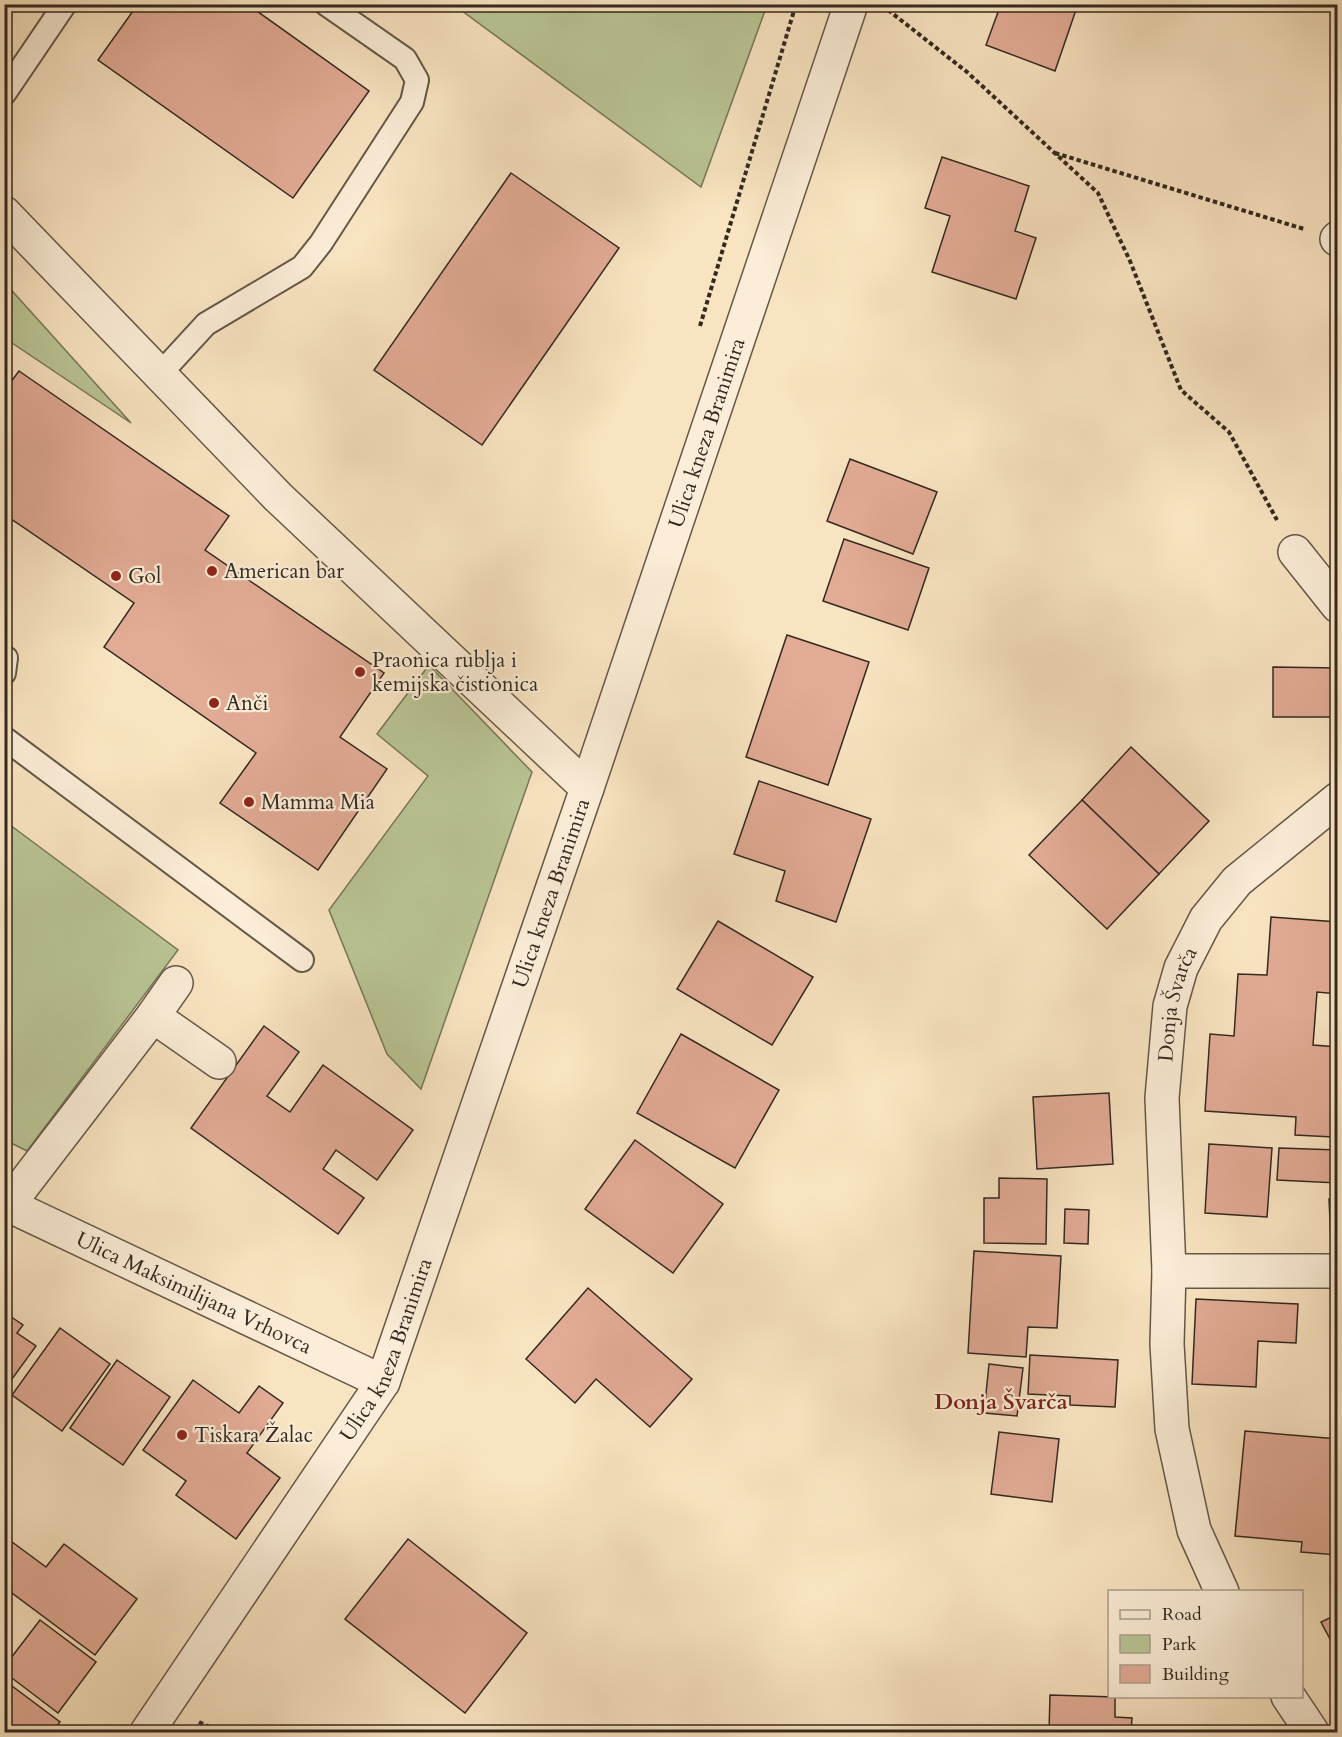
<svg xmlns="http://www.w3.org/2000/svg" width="1342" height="1737" viewBox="0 0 1342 1737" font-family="Cardo,serif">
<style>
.green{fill:#bac595;stroke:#76775a;stroke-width:1.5}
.building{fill:#e2ab95;stroke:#332920;stroke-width:1.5}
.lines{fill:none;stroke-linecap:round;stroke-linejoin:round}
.service-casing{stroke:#645848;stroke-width:26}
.minor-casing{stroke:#645848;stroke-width:36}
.path{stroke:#332920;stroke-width:4;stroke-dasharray:4.5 3;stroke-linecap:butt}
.service{stroke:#fbedd7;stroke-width:22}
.minor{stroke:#fbedd7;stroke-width:33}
.poi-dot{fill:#8f2418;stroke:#fbedd7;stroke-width:2}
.labels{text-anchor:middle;stroke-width:4.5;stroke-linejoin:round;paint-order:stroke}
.street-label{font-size:21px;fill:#332920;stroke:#fbedd7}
.poi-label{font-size:21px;fill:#332920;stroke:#fbedd7;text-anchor:start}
.neighbourhood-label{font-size:22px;font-weight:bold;fill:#7a1f14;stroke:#fbedd7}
</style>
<rect width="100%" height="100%" fill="#f9e4c1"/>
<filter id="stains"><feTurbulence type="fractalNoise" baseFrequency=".00333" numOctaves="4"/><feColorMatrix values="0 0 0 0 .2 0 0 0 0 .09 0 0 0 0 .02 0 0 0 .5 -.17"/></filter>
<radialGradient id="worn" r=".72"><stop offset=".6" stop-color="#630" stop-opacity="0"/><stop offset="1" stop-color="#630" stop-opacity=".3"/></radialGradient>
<g class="green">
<path d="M 454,5 L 767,5 L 701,187 Z"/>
<path d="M 5,283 L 131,423 L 9,341 L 5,347 Z"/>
<path d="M 429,665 L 532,772 L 421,1089 L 387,1054 L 329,910 L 428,776 L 377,734 Z"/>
<path d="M 6,822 L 178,950 L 27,1151 L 5,1140 L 4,824 Z"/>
</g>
<g class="building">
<path d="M 138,4 L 247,4 L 369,91 L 293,198 L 98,60 Z"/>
<path d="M 1001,4 L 1078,4 L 1055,71 L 986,45 Z"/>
<path d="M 942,157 L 1029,186 L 1015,231 L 1036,238 L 1016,299 L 932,272 L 950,216 L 925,208 Z"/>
<path d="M 511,173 L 619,248 L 482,445 L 374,370 Z"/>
<path d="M 19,371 L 229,516 L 205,550 L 384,673 L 340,737 L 387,769 L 318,870 L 220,803 L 256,753 L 104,647 L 134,603 L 4,514 L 4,391 Z"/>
<path d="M 850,459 L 937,492 L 913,554 L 827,521 Z"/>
<path d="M 844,539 L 929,568 L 908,630 L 823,601 Z"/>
<path d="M 787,635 L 869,662 L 828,785 L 746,757 Z"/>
<path d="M 1273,667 L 1338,668 L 1338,717 L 1273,717 Z"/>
<path d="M 1131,747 L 1209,821 L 1159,874 L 1082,800 Z"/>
<path d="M 759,781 L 871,819 L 836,922 L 776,901 L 785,871 L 734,854 Z"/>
<path d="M 1082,800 L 1159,874 L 1107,929 L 1029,855 Z"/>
<path d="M 1271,917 L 1338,922 L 1338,994 L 1317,992 L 1313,1045 L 1338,1047 L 1333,1137 L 1295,1135 L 1296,1117 L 1205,1111 L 1210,1034 L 1234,1036 L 1238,974 L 1267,975 Z"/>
<path d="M 718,921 L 813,977 L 772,1045 L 677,989 Z"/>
<path d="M 264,1026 L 299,1052 L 267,1096 L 290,1112 L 323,1065 L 413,1130 L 377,1180 L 336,1150 L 323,1169 L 364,1198 L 338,1234 L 191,1128 Z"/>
<path d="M 681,1034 L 779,1090 L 735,1168 L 637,1113 Z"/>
<path d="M 1109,1093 L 1113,1164 L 1037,1169 L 1033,1097 Z"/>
<path d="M 635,1140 L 723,1204 L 673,1273 L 585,1209 Z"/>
<path d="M 1209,1144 L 1272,1148 L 1267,1217 L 1205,1213 Z"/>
<path d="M 1279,1148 L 1338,1150 L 1338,1183 L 1277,1180 Z"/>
<path d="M 999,1178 L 1047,1179 L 1046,1244 L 984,1243 L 984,1198 L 999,1198 Z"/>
<path d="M 1338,1198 L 1338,1243 L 1331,1243 L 1329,1199 Z"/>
<path d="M 1065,1209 L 1089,1210 L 1088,1244 L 1064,1243 Z"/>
<path d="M 974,1251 L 1061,1256 L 1057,1328 L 1028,1327 L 1026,1357 L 968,1353 Z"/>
<path d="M 588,1288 L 692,1379 L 650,1427 L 596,1379 L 575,1403 L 526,1359 Z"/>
<path d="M 1196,1299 L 1298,1304 L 1296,1343 L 1258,1341 L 1256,1387 L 1192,1384 Z"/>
<path d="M 4,1312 L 23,1325 L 17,1333 L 36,1346 L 4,1390 Z"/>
<path d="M 60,1328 L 110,1364 L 62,1431 L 12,1395 Z"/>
<path d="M 1030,1355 L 1118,1360 L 1115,1407 L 1070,1405 L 1070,1396 L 1028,1394 Z"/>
<path d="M 117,1360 L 170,1397 L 123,1465 L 70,1428 Z"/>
<path d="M 989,1364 L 1023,1368 L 1017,1416 L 984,1413 Z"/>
<path d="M 193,1380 L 239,1413 L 259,1386 L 283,1403 L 247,1453 L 280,1478 L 236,1539 L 176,1495 L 186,1481 L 143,1450 Z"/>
<path d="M 1245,1431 L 1338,1439 L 1338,1555 L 1301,1552 L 1302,1542 L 1235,1536 Z"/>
<path d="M 999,1432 L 1059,1439 L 1052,1502 L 991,1494 Z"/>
<path d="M 4,1536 L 46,1567 L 64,1544 L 137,1599 L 95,1655 L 4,1587 Z"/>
<path d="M 408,1539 L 527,1633 L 465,1713 L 345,1619 Z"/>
<path d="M 1338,1614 L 1338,1654 L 1321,1622 Z"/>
<path d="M 40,1620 L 96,1662 L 58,1713 L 4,1672 L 4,1667 Z"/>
<path d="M 4,1680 L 60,1722 L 52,1732 L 4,1732 Z"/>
<path d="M 1050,1695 L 1115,1697 L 1115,1717 L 1132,1718 L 1131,1732 L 1049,1732 Z"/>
</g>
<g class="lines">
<g class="service-casing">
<g id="service">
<path d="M 4,94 L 65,4"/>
<path d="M 160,374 L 206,324 L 302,267 L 321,243 L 412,102 L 417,80 L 405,59 L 326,4"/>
<path d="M 4,657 L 6,658 L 4,673"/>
<path d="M 4,738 L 302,960"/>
</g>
</g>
<g class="minor-casing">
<g id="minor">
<path d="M 4,213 L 278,497 L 587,788"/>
<path d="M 1337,239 L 1338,238"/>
<path d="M 1295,552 L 1338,606"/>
<path d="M 153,1016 L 219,1062"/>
<path id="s1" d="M 4,1203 L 383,1382"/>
<path d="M 8,1205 L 153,1016 L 176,983"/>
<path d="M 1169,1271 L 1338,1271"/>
<path id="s2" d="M 1222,1592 L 1194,1530 L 1172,1429 L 1167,1344 L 1169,1271 L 1162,1098 L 1170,1006 L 1181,968 L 1206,919 L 1237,881 L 1338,799"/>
<path d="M 1288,1696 L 1312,1732"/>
<path id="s3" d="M 147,1732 L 383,1382 L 587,788 L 851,4"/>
</g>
</g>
<g class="path">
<path d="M 888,10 L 967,72 L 1098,193 L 1130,261 L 1181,390 L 1229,432 L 1277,520"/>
<path d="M 1055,153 L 1304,229"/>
<path d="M 700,326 L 796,4"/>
<path d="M 199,1722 L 219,1732"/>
</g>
<use href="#service" class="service"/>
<use href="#minor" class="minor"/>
</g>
<g class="poi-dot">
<circle cx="212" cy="571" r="6"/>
<circle cx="116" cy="576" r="6"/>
<circle cx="360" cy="672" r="6"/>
<circle cx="214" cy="703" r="6"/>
<circle cx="249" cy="802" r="6"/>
<circle cx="182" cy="1435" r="6"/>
</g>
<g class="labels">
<g class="street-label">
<text dy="7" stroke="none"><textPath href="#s3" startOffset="1425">Ulica kneza Branimira</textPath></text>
<text dy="7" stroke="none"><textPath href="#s3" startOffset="939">Ulica kneza Branimira</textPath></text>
<text dy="7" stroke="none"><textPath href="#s2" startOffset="598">Donja Švarča</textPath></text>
<text dy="7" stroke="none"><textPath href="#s1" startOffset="210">Ulica Maksimilijana Vrhovca</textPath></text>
<text dy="7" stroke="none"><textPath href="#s3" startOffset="453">Ulica kneza Branimira</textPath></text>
</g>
<g class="poi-label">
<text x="224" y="578">American bar</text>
<text x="128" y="583">Gol</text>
<text x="372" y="667">Praonica rublja i<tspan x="372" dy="24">kemijska čistionica</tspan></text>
<text x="226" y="710">Anči</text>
<text x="261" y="809">Mamma Mia</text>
<text x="194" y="1442">Tiskara Žalac</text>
</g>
<g class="neighbourhood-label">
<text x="1001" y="1409">Donja Švarča</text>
</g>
</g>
<rect width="1342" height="1737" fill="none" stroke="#f9e4c1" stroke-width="24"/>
<rect x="6" y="6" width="1330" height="1725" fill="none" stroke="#332920" stroke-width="3"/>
<rect x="12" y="12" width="1318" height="1713" fill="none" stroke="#332920" stroke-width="1.5"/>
<rect x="1108" y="1590" width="195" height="108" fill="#fbedd7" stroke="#ab9f8e" stroke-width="1.5"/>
<rect x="1120" y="1610" width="30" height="9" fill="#fbedd7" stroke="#ab9f8e" stroke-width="1.5"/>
<text x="1162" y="1620" font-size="18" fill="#332920">Road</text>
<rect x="1120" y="1635" width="30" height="18" fill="#bac595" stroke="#ab9f8e" stroke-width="1.5"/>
<text x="1162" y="1650" font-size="18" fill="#332920">Park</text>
<rect x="1120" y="1665" width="30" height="18" fill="#e2ab95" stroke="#ab9f8e" stroke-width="1.5"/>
<text x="1162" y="1680" font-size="18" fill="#332920">Building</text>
<rect width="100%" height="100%" filter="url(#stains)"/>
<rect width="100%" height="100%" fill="url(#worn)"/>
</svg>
